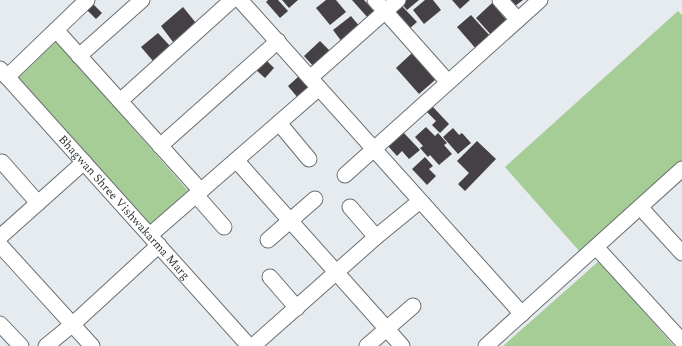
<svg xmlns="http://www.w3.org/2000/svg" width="682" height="346" viewBox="0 0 682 346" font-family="Spectral,serif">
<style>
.green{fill:#a5cd95}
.building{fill:#444043}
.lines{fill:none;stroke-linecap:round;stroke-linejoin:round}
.minor-casing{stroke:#6a6f72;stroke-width:17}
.minor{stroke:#fff;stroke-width:15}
.labels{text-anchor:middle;stroke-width:4;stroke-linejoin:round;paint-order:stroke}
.street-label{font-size:12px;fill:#343637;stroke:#e6ebef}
</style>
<rect width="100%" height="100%" fill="#e6ebef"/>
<g class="green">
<path d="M 678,11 L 682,15 L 682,162 L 581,253 L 505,167 Z"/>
<path d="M 54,39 L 190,193 L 148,231 L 12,77 Z"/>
<path d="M 599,261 L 674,346 L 503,346 Z"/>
</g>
<g class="building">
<path d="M 268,0 L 278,0 L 288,11 L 280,18 L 266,2 Z"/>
<path d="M 282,0 L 298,0 L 289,8 Z"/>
<path d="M 326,0 L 336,0 L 346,12 L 330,25 L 316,8 Z"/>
<path d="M 352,0 L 364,0 L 375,12 L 368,18 Z"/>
<path d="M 405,0 L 419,0 L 407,10 L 401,3 Z"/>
<path d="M 425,0 L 433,0 L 441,10 L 424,24 L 413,10 Z"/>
<path d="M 452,0 L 470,0 L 460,9 Z"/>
<path d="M 510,0 L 523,0 L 515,6 Z"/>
<path d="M 90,1 L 102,13 L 96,19 L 84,7 Z"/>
<path d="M 492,3 L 508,22 L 492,36 L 476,18 Z"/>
<path d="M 401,5 L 417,22 L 409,29 L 393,13 Z"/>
<path d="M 183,7 L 196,23 L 173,42 L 161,26 Z"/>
<path d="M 471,15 L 491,37 L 477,50 L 457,27 Z"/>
<path d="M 351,16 L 360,27 L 342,42 L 333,30 Z"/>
<path d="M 158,33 L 170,46 L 153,61 L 141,47 Z"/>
<path d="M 320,41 L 330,51 L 314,67 L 304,56 Z"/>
<path d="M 412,53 L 435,80 L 419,94 L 396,68 Z"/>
<path d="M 265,59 L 274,68 L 265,78 L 255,69 Z"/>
<path d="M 298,77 L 309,88 L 298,98 L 288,86 Z"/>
<path d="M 433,107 L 449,124 L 440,133 L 432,125 L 436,121 L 427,112 Z"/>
<path d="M 426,127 L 435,136 L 438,133 L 447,143 L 444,145 L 452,154 L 439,165 L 430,155 L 428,157 L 420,148 L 423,146 L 415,137 Z"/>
<path d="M 453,128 L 459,135 L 462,133 L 471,143 L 458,154 L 443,137 Z"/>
<path d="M 403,132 L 420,150 L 409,159 L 402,151 L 397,156 L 388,146 Z"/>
<path d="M 477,141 L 496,159 L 465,191 L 458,184 L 469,173 L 457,161 Z"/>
<path d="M 425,157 L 433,166 L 429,169 L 436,176 L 427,185 L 412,169 Z"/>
</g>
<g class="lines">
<g class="minor-casing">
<g id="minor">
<path d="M 240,0 L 522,314"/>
<path d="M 375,0 L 448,82"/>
<path d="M 500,0 L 518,20"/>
<path d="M 56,30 L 201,191"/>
<path d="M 79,56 L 142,0"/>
<path id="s1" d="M 0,69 L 249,346"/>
<path d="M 7,77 L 87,0"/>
<path d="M 310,78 L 398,0"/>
<path d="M 120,101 L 232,0"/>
<path d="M 279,123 L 309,159"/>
<path d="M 160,146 L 278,41"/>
<path d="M 236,160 L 402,346"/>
<path d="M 2,162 L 38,203"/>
<path d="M 345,175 L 540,0"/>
<path d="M 196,195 L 224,227"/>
<path d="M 350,207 L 376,237"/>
<path d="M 640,207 L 682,253"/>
<path d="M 150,235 L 319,88"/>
<path d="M 0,237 L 84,162"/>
<path d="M 268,240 L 315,199"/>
<path d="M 0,245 L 92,346"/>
<path d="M 596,247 L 682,341"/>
<path d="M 270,277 L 297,308"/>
<path d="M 0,324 L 21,346"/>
<path d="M 46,346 L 73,324 L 159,245"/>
<path d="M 253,346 L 376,237 L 420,201"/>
<path d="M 367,346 L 413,306"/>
<path d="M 486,346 L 682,169"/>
</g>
</g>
<use href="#minor" class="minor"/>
</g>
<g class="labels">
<g class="street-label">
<text dy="4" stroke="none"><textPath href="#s1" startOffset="186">Bhagwan Shree Vishwakarma Marg</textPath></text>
</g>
</g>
</svg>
